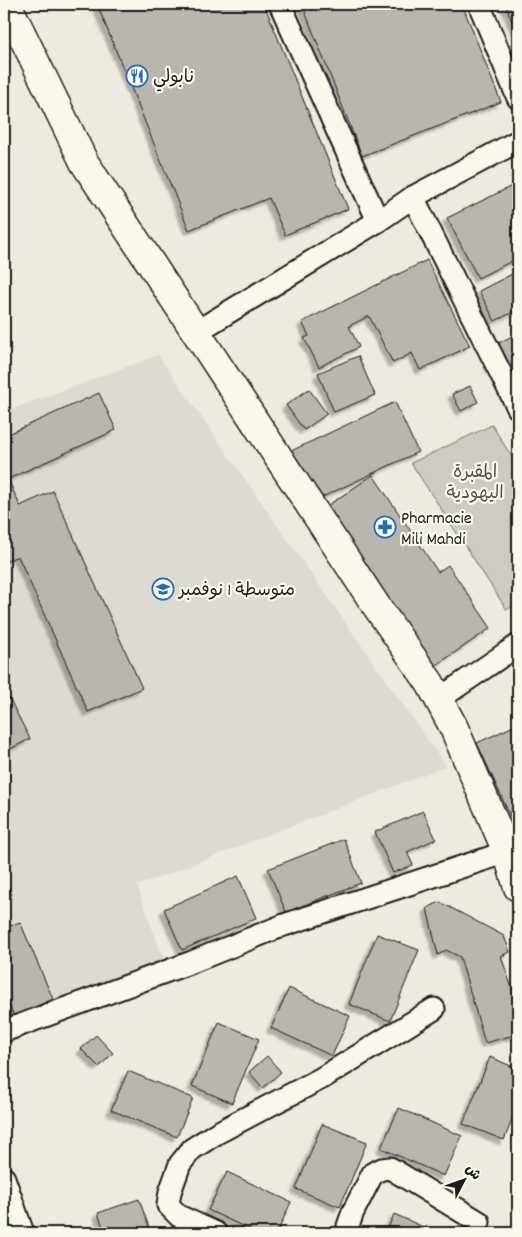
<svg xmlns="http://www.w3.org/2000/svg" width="522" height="1237" viewBox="0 0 522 1237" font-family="Dekko,'Playpen Sans Arabic',sans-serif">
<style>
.built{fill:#dedad1}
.green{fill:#ceccc2;stroke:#75746f}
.building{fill:#b9b6af;stroke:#1c1c1c;filter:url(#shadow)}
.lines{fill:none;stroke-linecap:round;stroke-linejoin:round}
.minor-casing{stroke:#1c1c1c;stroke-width:25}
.tertiary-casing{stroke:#1c1c1c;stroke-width:31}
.minor{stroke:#fbf7ec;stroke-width:21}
.tertiary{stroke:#fbf7ec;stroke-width:28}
.labels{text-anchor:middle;stroke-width:4.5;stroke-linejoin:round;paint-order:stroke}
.poi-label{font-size:18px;fill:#1c1c1c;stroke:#fbf7ec;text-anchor:start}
.park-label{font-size:18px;fill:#51514e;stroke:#fbf7ec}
</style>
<defs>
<filter id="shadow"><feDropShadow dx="-4.5" dy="4.5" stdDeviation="1" flood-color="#0004"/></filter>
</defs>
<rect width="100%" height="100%" fill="#eeeadf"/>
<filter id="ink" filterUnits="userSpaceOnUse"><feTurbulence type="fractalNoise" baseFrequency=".02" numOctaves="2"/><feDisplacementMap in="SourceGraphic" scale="10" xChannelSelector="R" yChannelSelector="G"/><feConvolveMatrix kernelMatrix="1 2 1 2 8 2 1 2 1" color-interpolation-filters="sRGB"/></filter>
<g filter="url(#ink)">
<path class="built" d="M 158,355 L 446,766 L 137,886 L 165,963 L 4,1024 L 4,412 Z"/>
<path class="green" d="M 492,425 L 518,467 L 518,602 L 507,610 L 411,463 Z"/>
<g class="building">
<path d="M 97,4 L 264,4 L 348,209 L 285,235 L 269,198 L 189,230 Z"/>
<path d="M 302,4 L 462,4 L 501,102 L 362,156 Z"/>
<path d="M 505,4 L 518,4 L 518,36 Z"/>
<path d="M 516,184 L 518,188 L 518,258 L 478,278 L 447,218 Z"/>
<path d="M 427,260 L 470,346 L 420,370 L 412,353 L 393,363 L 369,316 L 349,326 L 359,347 L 319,367 L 304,338 L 309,336 L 302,322 Z"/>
<path d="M 518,271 L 518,316 L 515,311 L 495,321 L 479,291 Z"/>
<path d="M 518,333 L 518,385 L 497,344 Z"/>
<path d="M 358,356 L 375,395 L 334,412 L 318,373 Z"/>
<path d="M 470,386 L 478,402 L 461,411 L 452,394 Z"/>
<path d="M 309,389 L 327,414 L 304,430 L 286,405 Z"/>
<path d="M 99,393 L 116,430 L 8,479 L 20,506 L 53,491 L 142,688 L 88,712 L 18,556 L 4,562 L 4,436 Z"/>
<path d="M 395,402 L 418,452 L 314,501 L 291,451 Z"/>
<path d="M 373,475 L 438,572 L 448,565 L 491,628 L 432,668 L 324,508 Z"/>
<path d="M 9,698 L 30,739 L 4,752 L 4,700 Z"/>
<path d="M 518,724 L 518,833 L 477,743 Z"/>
<path d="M 423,811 L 436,839 L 407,852 L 413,865 L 393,873 L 375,832 Z"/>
<path d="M 344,839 L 361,883 L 286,912 L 268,869 Z"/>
<path d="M 4,875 L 12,895 L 4,898 Z"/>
<path d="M 238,876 L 256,918 L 182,950 L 164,909 Z"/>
<path d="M 440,902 L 504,936 L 510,952 L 501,956 L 518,1006 L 518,1034 L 485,1043 L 460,957 L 446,950 L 438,955 L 427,908 Z"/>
<path d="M 4,911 L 10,926 L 20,922 L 53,999 L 14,1016 L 4,992 Z"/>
<path d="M 377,934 L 419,950 L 390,1021 L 349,1004 Z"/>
<path d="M 289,988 L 350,1016 L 332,1056 L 271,1028 Z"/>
<path d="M 219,1022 L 259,1039 L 232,1103 L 192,1086 Z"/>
<path d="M 96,1035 L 113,1053 L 99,1067 L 81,1049 Z"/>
<path d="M 267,1056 L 281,1072 L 263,1088 L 249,1072 Z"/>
<path d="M 490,1057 L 518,1069 L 518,1105 L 504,1140 L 463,1124 Z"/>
<path d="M 128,1071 L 193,1098 L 177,1137 L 111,1110 Z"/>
<path d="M 399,1108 L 462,1136 L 444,1176 L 381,1148 Z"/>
<path d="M 322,1124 L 367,1142 L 340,1207 L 296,1189 Z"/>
<path d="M 227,1172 L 291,1202 L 277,1233 L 257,1233 L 208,1210 Z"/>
<path d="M 139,1199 L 151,1233 L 105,1233 L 98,1213 Z"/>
<path d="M 394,1214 L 437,1233 L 386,1233 Z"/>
</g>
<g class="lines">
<g class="minor-casing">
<g id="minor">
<path d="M 280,4 L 378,221"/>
<path d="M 479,4 L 518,98"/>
<path d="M 413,197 L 518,408"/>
<path d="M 196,332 L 378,221 L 413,197 L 518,141"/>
<path d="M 439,699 L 518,645"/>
<path d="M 4,1031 L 192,962 L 284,925 L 507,852"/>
<path d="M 4,1178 L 23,1233"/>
<path d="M 216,1233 L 179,1216 L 168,1205 L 170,1192 L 180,1164 L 192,1149 L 217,1133 L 322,1078 L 434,1009"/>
<path d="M 349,1233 L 348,1226 L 353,1212 L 373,1173 L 382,1169 L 390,1168 L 479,1222"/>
</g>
</g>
<g class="tertiary-casing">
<path id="tertiary" d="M 7,4 L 84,162 L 375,604 L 430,683 L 454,728 L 507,852 L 518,887"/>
</g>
<use href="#minor" class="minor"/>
<use href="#tertiary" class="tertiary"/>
</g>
</g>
<defs>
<g id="restaurant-ring" transform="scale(1.125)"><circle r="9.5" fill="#fbf7ec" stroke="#1f6fb2" stroke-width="1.5"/><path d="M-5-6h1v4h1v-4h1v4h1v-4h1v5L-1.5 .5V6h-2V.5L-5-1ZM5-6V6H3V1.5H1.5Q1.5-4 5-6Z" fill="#1f6fb2"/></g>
<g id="pharmacy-ring" transform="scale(1.125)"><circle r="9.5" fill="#fbf7ec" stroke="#1f6fb2" stroke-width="1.5"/><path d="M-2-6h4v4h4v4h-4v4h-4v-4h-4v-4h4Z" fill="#1f6fb2"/></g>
<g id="school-ring" transform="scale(1.125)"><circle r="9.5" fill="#fbf7ec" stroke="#1f6fb2" stroke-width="1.5"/><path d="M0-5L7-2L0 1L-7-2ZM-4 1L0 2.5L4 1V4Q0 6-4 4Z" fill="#1f6fb2"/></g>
</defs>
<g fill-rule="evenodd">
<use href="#restaurant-ring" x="137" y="76"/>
<use href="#pharmacy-ring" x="385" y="527"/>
<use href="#school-ring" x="163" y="589"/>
</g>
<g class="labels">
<g class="poi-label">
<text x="153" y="82">نابولي</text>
<text x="401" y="523">Pharmacie<tspan x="401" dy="21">Mili Mahdi</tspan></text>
<text x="179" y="595">متوسطة 1 نوفمبر</text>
</g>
<g class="park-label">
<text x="475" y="477">المقبرة<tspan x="475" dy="21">اليهودية</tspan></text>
</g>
</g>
<rect width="522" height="1237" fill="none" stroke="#fbf7ec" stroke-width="20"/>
<rect x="10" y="10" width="502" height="1217" fill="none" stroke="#1c1c1c" stroke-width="2" filter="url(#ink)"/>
<g transform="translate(464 1180) rotate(49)" stroke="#fbf7ec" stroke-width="4" paint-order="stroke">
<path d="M0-4L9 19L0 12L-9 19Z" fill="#1c1c1c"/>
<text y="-8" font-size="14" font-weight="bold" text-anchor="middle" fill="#1c1c1c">ش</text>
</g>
</svg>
